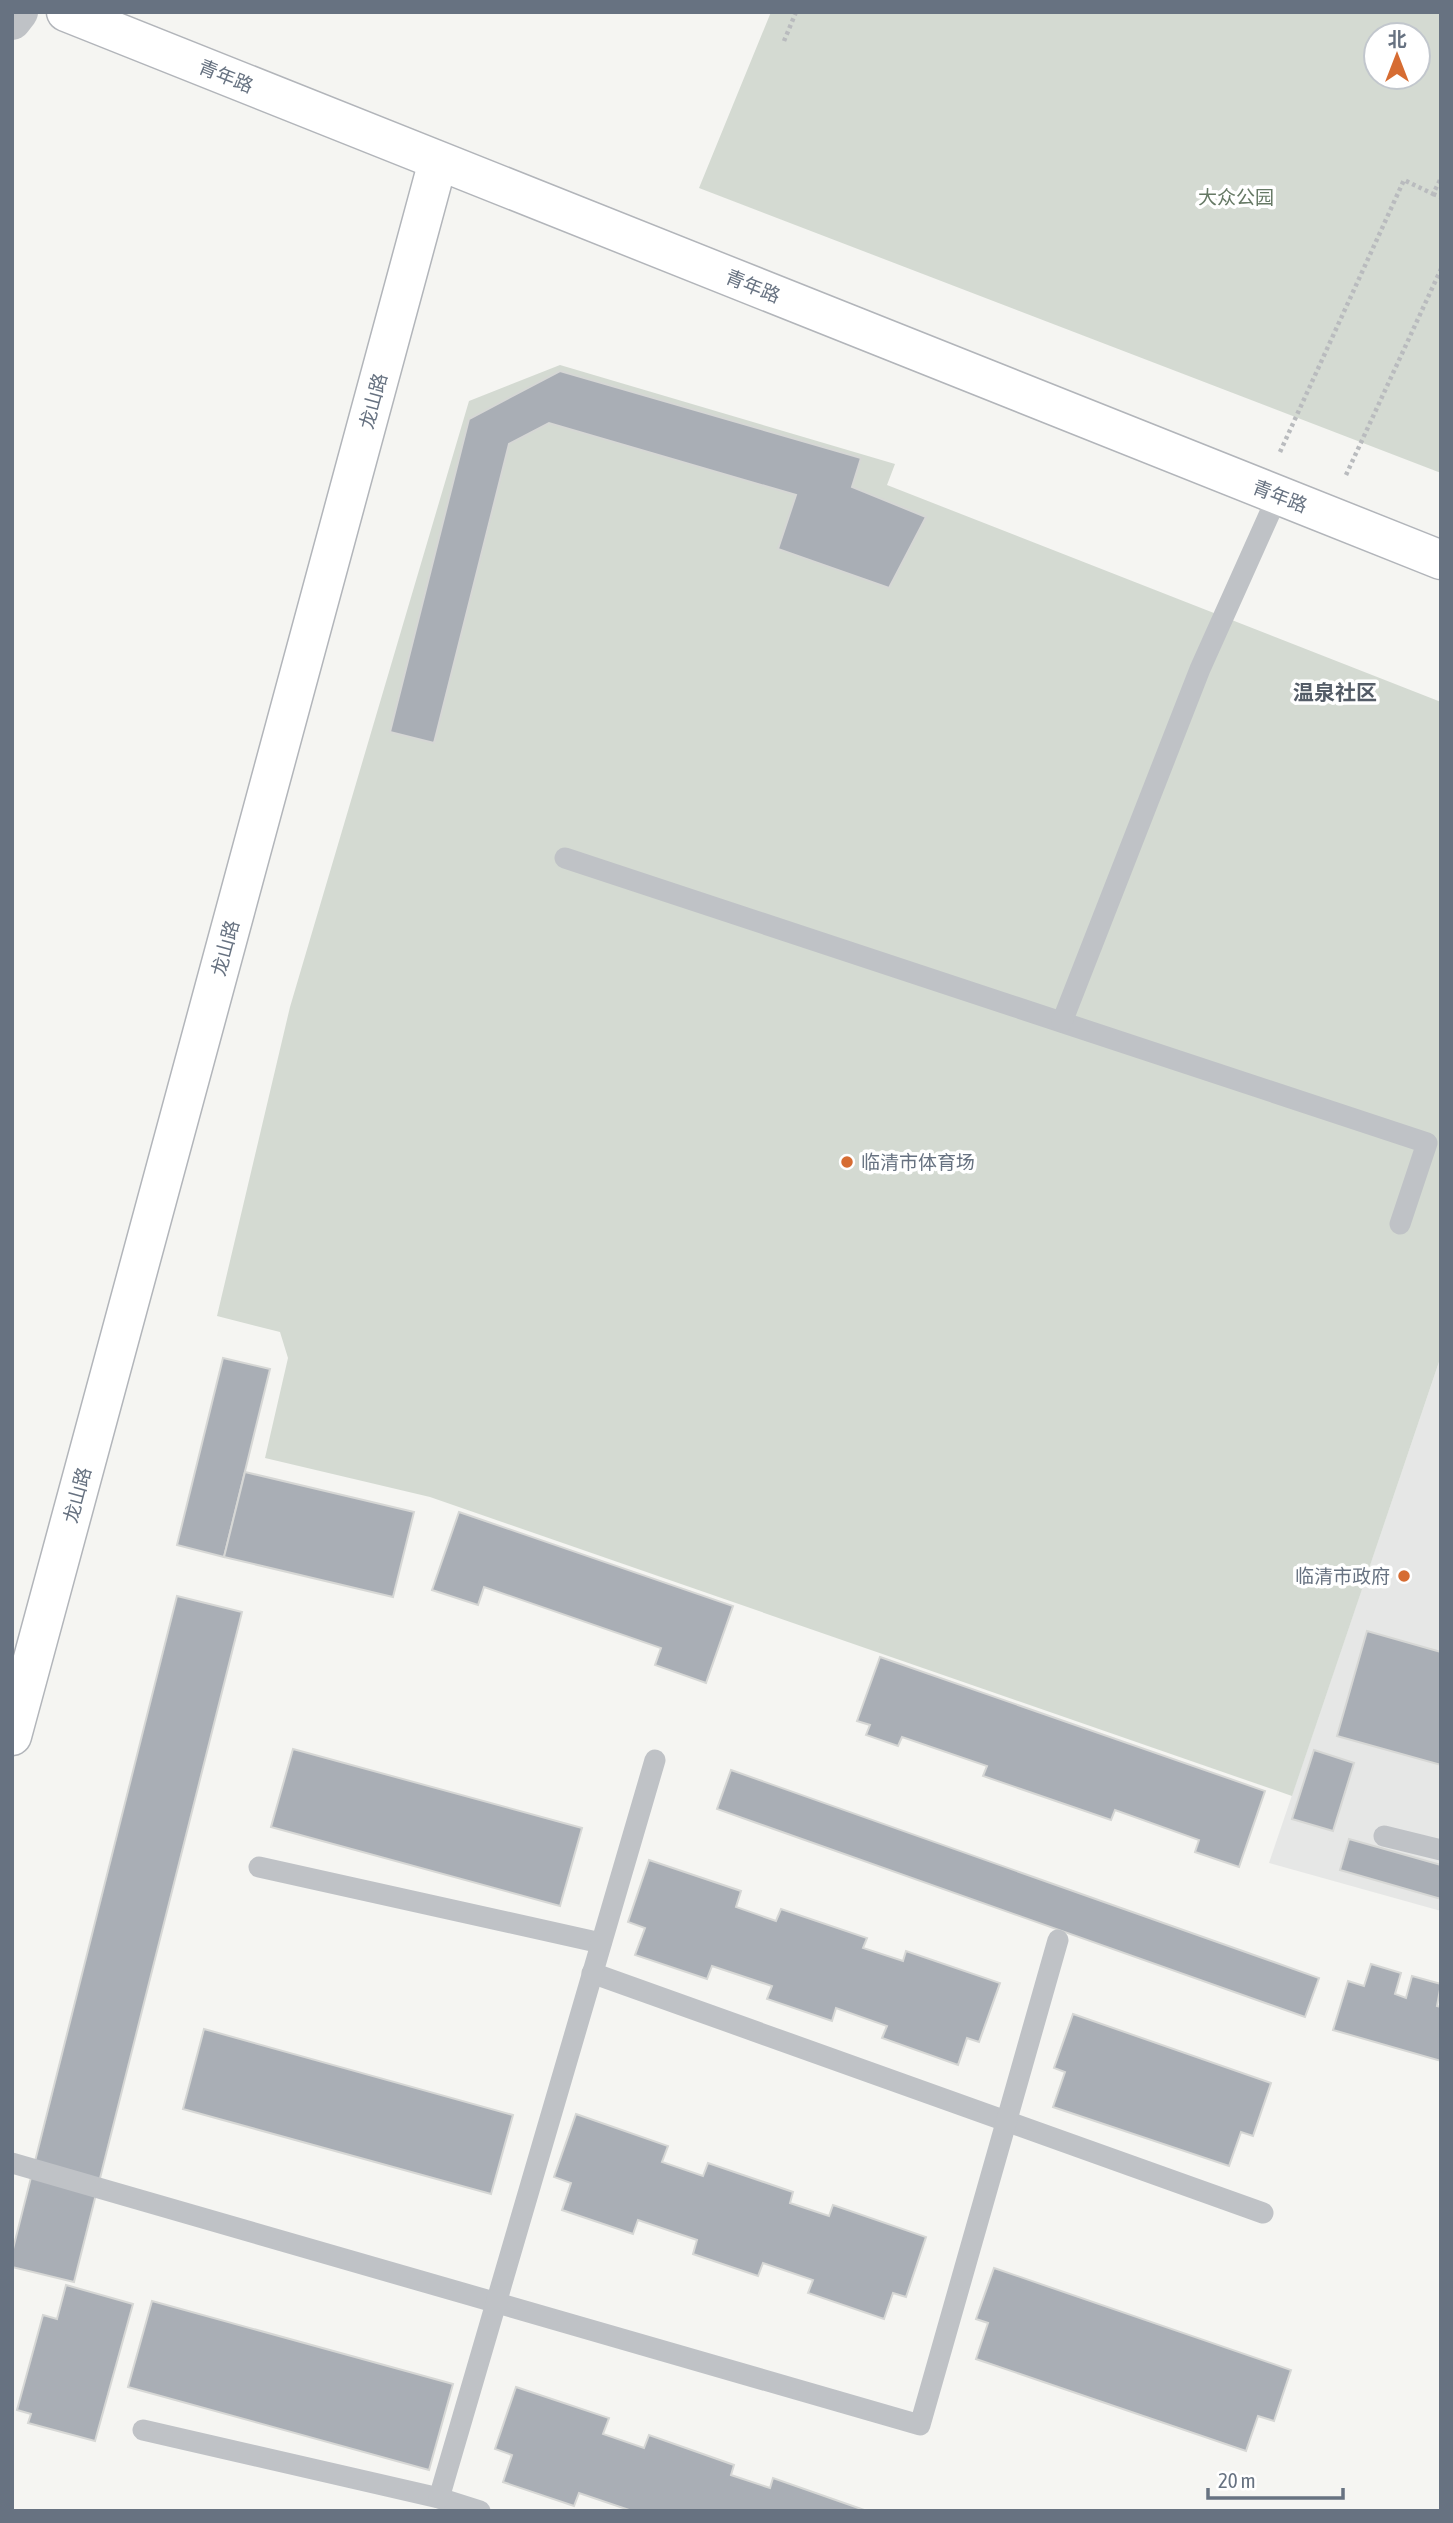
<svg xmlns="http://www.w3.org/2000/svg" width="1453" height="2523" viewBox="0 0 1453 2523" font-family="'Asap Condensed','Noto Sans SC',sans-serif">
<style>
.built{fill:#e6e7e6}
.green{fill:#d4dad2;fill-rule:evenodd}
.building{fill:#a9aeb5;stroke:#d6d7d5;stroke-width:2}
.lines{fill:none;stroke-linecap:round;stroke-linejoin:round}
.secondary-casing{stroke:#b2b5ba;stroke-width:41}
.path{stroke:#b9bbbe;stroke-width:4.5;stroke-dasharray:3.5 3.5;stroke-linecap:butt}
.lane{stroke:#bfc2c6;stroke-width:21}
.street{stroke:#bfc2c6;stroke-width:38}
.secondary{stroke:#fff;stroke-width:38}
.poi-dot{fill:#d66c32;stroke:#fff;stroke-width:2.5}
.labels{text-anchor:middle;stroke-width:7;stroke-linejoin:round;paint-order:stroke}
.street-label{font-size:19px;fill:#677281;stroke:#fff}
.park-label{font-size:19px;fill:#667965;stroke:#fff}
.poi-label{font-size:19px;fill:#677281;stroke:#fff;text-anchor:start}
.neighbourhood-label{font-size:21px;font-weight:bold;fill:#545c67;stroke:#fff}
</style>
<rect width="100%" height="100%" fill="#f5f5f2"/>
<path class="built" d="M 1441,1356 L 1441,1911 L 1269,1863 Z"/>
<g class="green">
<path d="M 771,12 L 1441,12 L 1441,473 L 699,188 ZM 1376,35 L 1418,35 L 1418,77 L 1376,77 Z"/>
<path d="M 560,365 L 895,464 L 887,485 L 1441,702 L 1441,1356 L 1292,1796 L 430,1497 L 265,1458 L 288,1358 L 280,1332 L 217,1316 L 290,1007 L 469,401 Z"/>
</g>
<g class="building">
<path d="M 560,371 L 861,458 L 852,487 L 926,517 L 889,588 L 778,549 L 796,495 L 549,423 L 509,444 L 434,743 L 390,732 L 469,419 Z"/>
<path d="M 223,1358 L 270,1369 L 224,1557 L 177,1545 Z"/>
<path d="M 245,1472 L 414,1512 L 393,1597 L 224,1557 Z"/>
<path d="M 459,1512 L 733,1606 L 706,1683 L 655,1665 L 661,1648 L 484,1587 L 478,1605 L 432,1590 Z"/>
<path d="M 177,1596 L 242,1612 L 74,2282 L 12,2267 L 12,2253 Z"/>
<path d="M 1367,1631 L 1441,1652 L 1441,1765 L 1337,1736 Z"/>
<path d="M 880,1657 L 1265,1791 L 1239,1867 L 1195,1852 L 1199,1840 L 1115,1810 L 1111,1820 L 983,1776 L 987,1766 L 902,1737 L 898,1746 L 866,1735 L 870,1725 L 857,1721 Z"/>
<path d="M 293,1749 L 582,1828 L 560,1906 L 271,1827 Z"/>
<path d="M 1314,1750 L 1354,1763 L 1333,1831 L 1292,1819 Z"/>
<path d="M 731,1770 L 1319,1978 L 1305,2017 L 717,1809 Z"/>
<path d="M 1349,1839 L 1441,1865 L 1441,1899 L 1340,1870 Z"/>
<path d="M 649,1860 L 741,1891 L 736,1907 L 776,1921 L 781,1909 L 867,1938 L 863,1948 L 903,1961 L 906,1951 L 1000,1983 L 979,2042 L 967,2038 L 958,2065 L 882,2038 L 887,2026 L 836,2008 L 832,2021 L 767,1999 L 772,1986 L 712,1966 L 707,1979 L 635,1955 L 645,1928 L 628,1922 Z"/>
<path d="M 1371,1964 L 1401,1973 L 1395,1994 L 1406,1998 L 1412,1976 L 1441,1984 L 1437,2006 L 1441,2007 L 1441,2061 L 1333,2030 L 1348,1981 L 1364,1986 Z"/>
<path d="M 1073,2014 L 1271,2083 L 1253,2136 L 1241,2132 L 1229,2166 L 1053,2107 L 1065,2072 L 1054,2068 Z"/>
<path d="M 204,2029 L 513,2115 L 491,2194 L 183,2109 Z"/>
<path d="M 576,2114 L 668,2146 L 662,2162 L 703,2176 L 708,2163 L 793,2192 L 790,2203 L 829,2216 L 833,2205 L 926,2237 L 906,2297 L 893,2293 L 884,2319 L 808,2293 L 813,2280 L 763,2263 L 758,2276 L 693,2254 L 697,2240 L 638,2220 L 633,2234 L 562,2210 L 571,2183 L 554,2177 Z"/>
<path d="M 994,2268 L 1291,2370 L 1274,2421 L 1258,2416 L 1246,2451 L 976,2359 L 988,2323 L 976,2319 Z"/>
<path d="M 66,2285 L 133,2304 L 95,2441 L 28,2423 L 31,2414 L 17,2410 L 43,2315 L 57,2319 Z"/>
<path d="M 152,2301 L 453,2384 L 429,2470 L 128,2387 Z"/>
<path d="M 516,2387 L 609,2418 L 603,2434 L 644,2448 L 649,2435 L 734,2465 L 731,2475 L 770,2488 L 773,2478 L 867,2511 L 632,2511 L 579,2493 L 574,2506 L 503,2482 L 512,2455 L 495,2449 Z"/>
</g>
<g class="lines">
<g class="secondary-casing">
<g id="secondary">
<path d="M 66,12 L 1441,560"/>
<path d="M 12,1736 L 438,161"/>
</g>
</g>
<g class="path">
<path d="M 784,41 L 796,12"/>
<path d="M 1433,194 L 1441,197"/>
<path d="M 1280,452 L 1404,180 L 1433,194 L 1441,178"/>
<path d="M 1346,475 L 1441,269"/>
</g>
<g class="lane">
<path d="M 565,858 L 1427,1143 L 1400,1224"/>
<path d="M 1062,1022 L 1200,669 L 1278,495"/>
<path d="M 1384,1836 L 1441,1850"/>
<path d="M 259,1867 L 601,1943"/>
<path d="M 592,1973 L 1263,2213"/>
<path d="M 12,2163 L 920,2425 L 1058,1940"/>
<path d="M 143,2430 L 439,2498 L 480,2511"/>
<path d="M 439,2498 L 655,1760"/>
</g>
<path class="street" d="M 12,21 L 19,12"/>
<use href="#secondary" class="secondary"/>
</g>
<g class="poi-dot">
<circle cx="847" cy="1162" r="7"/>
<circle cx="1404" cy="1576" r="7"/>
</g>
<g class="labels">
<g class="street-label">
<text transform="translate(226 76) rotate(22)" y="7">青年路</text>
<text transform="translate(753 286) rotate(22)" y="7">青年路</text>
<text transform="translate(373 401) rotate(-75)" y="7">龙山路</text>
<text transform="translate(1280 496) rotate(21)" y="7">青年路</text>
<text transform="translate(225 948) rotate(-75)" y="7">龙山路</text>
<text transform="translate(77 1495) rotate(-75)" y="7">龙山路</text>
</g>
<g class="park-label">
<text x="1236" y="204">大众公园</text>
</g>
<g class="poi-label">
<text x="861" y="1169">临清市体育场</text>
<text x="1390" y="1583" text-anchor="end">临清市政府</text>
</g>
<g class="neighbourhood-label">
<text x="1335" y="700">温泉社区</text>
</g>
</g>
<rect width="1453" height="2523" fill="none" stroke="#677281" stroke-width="28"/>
<g transform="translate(1397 56)"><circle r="33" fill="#ffffff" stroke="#c2c7cd" stroke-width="2"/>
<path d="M0-5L12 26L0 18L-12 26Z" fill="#d66c32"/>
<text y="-10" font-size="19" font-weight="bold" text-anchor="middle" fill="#677281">北</text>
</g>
<path d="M1208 2488v10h135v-10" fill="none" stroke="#677281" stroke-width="3.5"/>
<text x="1218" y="2488" font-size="21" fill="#677281" stroke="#ffffff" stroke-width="5" paint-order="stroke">20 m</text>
</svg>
